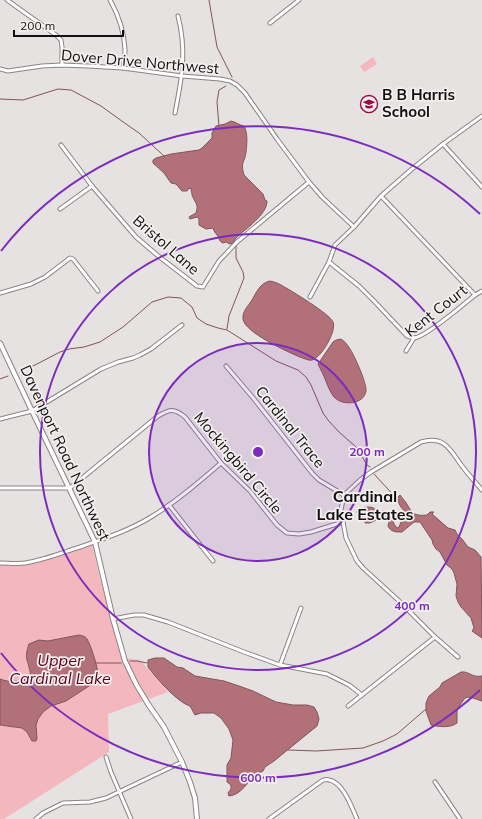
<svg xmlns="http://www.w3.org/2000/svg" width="482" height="819" viewBox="0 0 482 819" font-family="Mulish,sans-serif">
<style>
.green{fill:#f4b7bd}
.water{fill:#b27179;stroke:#82545a}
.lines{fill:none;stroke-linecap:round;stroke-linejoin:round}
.stream{stroke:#82545a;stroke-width:1}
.minor-casing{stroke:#888484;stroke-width:5}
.tertiary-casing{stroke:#888484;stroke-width:6}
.minor{stroke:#fff;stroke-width:3}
.tertiary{stroke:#fff;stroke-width:4}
.ring{fill:none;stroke:#7b2cbf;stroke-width:2}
.labels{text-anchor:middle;stroke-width:3.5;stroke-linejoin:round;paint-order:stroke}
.street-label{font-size:15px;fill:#111010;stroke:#f4efef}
.poi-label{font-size:15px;font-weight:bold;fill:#111010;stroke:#f4efef;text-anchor:start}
.neighbourhood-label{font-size:16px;font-weight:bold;fill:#111010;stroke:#f4efef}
.water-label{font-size:16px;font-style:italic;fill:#58061e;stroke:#f4efef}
.centre{fill:#7b2cbf;stroke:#f4efef;stroke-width:2}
.ring-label{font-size:12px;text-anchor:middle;font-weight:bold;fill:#7b2cbf;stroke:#f4efef;stroke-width:3.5;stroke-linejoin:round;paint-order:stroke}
</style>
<rect width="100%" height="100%" fill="#e7e2e2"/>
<g class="green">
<path d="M 373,57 L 377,64 L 364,72 L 360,66 Z"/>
<path d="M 92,544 L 100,579 L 123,658 L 140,660 L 168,692 L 108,714 L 109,752 L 4,819 L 0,819 L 0,725 L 22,728 L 27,732 L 32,741 L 37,739 L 36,725 L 38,719 L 43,712 L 50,706 L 66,701 L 89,686 L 99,683 L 99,680 L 94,658 L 87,638 L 48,641 L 39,640 L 27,650 L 26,658 L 30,670 L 30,676 C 21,682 10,683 0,679 L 0,563 L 37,560 Z"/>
</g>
<g class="water">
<path d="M 231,121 C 236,122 239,125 244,126 C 248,133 247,144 246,152 C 245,163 240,161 244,175 L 263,194 L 265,200 L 267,201 C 267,215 245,229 236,238 L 233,243 L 230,244 L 226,242 L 223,243 C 218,241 220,238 217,235 C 215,232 214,232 213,228 L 206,229 L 199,225 L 199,219 L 197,217 L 190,219 L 189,217 L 196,213 C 199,204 195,203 192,195 C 192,193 191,191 191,188 L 188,189 L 187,191 L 182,191 L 176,184 L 171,183 L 164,173 L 153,163 L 153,160 L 156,158 L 171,154 L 199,150 L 202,148 L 212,138 L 212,133 L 216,126 L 225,124 Z"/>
<path d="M 270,281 C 274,282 278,283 281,285 C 290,290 330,314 333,322 C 337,331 321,358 312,360 C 308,361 304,358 300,357 C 288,352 244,332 243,319 C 242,312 248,306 252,300 C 256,293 260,283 270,281 Z"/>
<path d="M 341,339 C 344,341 346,343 348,346 C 353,352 367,383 366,391 C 364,405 342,406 334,397 C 328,389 326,380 322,372 C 321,369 319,367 318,364 L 333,342 L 336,340 Z"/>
<path d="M 400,495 C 402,498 406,502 408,506 C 413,515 417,516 427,515 L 430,512 L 434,512 L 432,514 L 448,528 L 455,530 L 457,534 L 462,539 L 468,547 L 475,550 L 481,557 L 482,638 L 472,631 L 474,628 L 471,618 L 461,607 L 458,602 L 456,596 L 457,584 L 454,573 L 452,569 L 447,565 L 440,552 L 436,549 L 433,544 L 432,540 L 420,522 L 414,522 L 402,532 C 395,532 391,532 388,526 L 389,522 L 388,518 L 382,516 L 378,516 L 376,520 L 370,523 L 365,523 L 365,520 C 369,518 369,516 368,512 C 364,512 361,514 357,513 L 357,511 C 364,507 372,504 378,512 L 384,511 L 392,515 L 394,524 L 397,528 L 399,527 L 401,522 L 410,519 L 413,517 L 412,514 C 403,513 399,505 397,498 Z"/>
<path d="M 79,635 C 83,636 85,636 87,639 C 92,647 100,675 99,683 L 89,686 L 66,701 L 51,706 L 43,712 L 38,719 L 36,725 L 37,739 L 36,741 L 32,741 L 27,732 L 22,728 L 0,725 L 0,679 C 10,683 21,682 30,676 C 31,671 29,669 28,663 C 25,656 27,650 29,644 L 39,640 L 48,641 Z"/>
<path d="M 155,658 L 164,658 L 177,667 L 183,668 L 195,676 L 224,681 L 239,686 L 253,691 L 276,702 L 293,705 L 307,705 L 314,707 L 317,712 L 319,719 L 317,726 L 274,761 L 265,767 L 263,771 C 261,772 259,773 257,774 C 248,780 242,795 229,796 L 228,793 L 231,789 L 231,785 L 227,782 L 227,765 L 231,758 L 233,740 L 229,729 L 221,718 L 214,713 L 201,713 L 195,715 L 190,706 C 177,702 156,678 148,667 L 148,660 Z"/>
<path d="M 461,672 C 470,671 471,678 482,676 L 482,701 L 473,698 L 468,697 L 465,698 L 457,709 L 457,723 C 451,728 439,727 431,725 L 426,711 L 426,703 L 429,696 L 440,687 L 442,683 Z"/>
</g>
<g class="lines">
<g class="stream">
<path d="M 209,0 L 217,47 L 232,77"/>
<path d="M 0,99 L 23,100 L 58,89 L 71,90 L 101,106 L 126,124 L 139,133 L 164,156"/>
<path d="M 219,126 L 217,102 L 219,90 L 226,86"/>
<path d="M 227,329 L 229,316 L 244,278 L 243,272 L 236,258 L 236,246"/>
<path d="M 20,372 L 37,364 L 60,352 L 69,349 L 84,347 L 100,342 L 123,327 L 152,302 L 168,297 L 181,298 L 192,307 L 197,318 L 206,324 L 218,328 L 227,330 L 276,361 L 298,370 L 306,377 L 311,385 L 323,413 L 328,420 L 338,431 L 357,448 L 367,465 L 370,467"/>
<path d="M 0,379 L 8,376"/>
<path d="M 374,474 L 398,500"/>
<path d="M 130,661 L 137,661 L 147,663"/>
<path d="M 96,663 L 121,663"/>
<path d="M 288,750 L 316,751 L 363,748 L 383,741 L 397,734 L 426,709"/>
</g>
<g class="minor-casing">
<g id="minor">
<path d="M 7,0 L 56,35 L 61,40 L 62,47 L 62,65"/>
<path d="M 110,0 C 118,14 124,32 125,49 C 125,55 124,62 123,68"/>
<path d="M 270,23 L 299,0"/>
<path d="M 0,69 L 8,71 L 42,66 L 62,65 L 88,66 L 123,68 L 182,76 L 220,79 L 230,81 L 237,85 L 245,93 L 277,139 L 309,182 L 323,198 L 354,227"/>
<path d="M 175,113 C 182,78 187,51 178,16"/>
<path d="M 443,144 L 482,187"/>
<path d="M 61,145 L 92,186 L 136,237 L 157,255 L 197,286 L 203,287 L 219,261 L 237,242 L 309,182"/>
<path d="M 381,196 L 475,295"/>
<path d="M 60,209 L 92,186"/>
<path d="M 329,262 L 359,286 L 374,301 L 407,336 L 414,338"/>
<path d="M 0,293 L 31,284 L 45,277 L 70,258 L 73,259 L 98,291"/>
<path d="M 310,297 L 329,262 L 335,245 L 354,227 L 381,196 L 412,169 L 443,144 L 482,116"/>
<path d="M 406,351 L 414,338 C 426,337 464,304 475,295 L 482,291"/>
<path d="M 226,366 L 254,399 L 312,473 L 319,480 L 344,495"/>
<path d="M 0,419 L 32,411 L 101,369 L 118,362 L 133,358 L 140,355 L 151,349 L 182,325"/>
<path d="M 0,488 L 70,488 L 158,416 C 170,409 174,408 185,417 L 221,463 L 250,491 L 277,525 L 287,533 L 299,534 L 311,532 L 343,522"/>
<path d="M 169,505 L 213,561"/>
<path d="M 0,563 C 8,563 17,564 25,563 C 45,560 64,552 83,546 C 106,538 130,530 151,517 C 176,502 199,482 221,463"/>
<path d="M 113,619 L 134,615 L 144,615 L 168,622 L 244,652 L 280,665 L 327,674 L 349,685 L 362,695"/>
<path d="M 458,657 L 435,637 L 398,600 L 363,568 L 357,561 L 346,538 L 343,522 L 341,510 L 344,495 L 360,480 L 371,472 L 421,442 C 445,435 450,450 462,466 C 468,474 475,482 482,490"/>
<path d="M 280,665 L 301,608"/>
<path d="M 348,706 L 435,637"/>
<path d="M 106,757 L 111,772 L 131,819"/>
<path d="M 435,782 L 460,819"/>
<path d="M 36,819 L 43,813 L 63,803 L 90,802 L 106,798 L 182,762"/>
<path d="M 269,819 L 323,780 C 325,780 327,779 329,780 C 343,782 352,808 357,819"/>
</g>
</g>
<g class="tertiary-casing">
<path id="tertiary" d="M 0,343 L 32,411 L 95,542 L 113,619 L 125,661 L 136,684 L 148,704 L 164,727 L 182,762 L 190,782 L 195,798 L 197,819"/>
</g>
<use href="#minor" class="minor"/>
<use href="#tertiary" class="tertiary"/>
</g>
<circle cx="258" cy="452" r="109" fill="#7b2cbf" fill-opacity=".12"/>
<g class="ring">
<circle cx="258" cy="452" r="109"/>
<circle cx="258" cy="452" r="218"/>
<path d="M480 690A326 326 0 0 1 1 653M1 251A326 326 0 0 1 480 214"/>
</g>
<defs>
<g id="school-ring" transform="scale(0.9)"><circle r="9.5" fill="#f4efef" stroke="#a2043c" stroke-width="1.5"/><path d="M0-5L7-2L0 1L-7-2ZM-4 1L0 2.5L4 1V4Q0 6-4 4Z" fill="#a2043c"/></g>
</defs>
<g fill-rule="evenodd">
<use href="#school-ring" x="369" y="104"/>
</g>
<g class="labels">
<g class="street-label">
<text transform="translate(140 62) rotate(5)" y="5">Dover Drive Northwest</text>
<text transform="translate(166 245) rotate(41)" y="5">Bristol Lane</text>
<text transform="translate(436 311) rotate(-38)" y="5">Kent Court</text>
<text transform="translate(290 427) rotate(51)" y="5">Cardinal Trace</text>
<text transform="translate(65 453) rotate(65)" y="5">Davenport Road Northwest</text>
<text transform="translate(238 463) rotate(50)" y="5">Mockingbird Circle</text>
</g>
<g class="poi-label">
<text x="382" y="100">B B Harris<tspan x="382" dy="17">School</tspan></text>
</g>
<g class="neighbourhood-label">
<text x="365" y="502">Cardinal<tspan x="365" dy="18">Lake Estates</tspan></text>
</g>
<g class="water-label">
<text x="60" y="666">Upper<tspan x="60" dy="18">Cardinal Lake</tspan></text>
</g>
</g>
<circle cx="258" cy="452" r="6" class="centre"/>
<g class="ring-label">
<text x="367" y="456">200 m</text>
<text x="412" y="610">400 m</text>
<text x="258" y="782">600 m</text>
</g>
<path d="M14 30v6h109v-6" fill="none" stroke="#111010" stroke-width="2"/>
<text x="20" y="30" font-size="12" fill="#111010" stroke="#f4efef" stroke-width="3" paint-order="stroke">200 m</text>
</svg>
